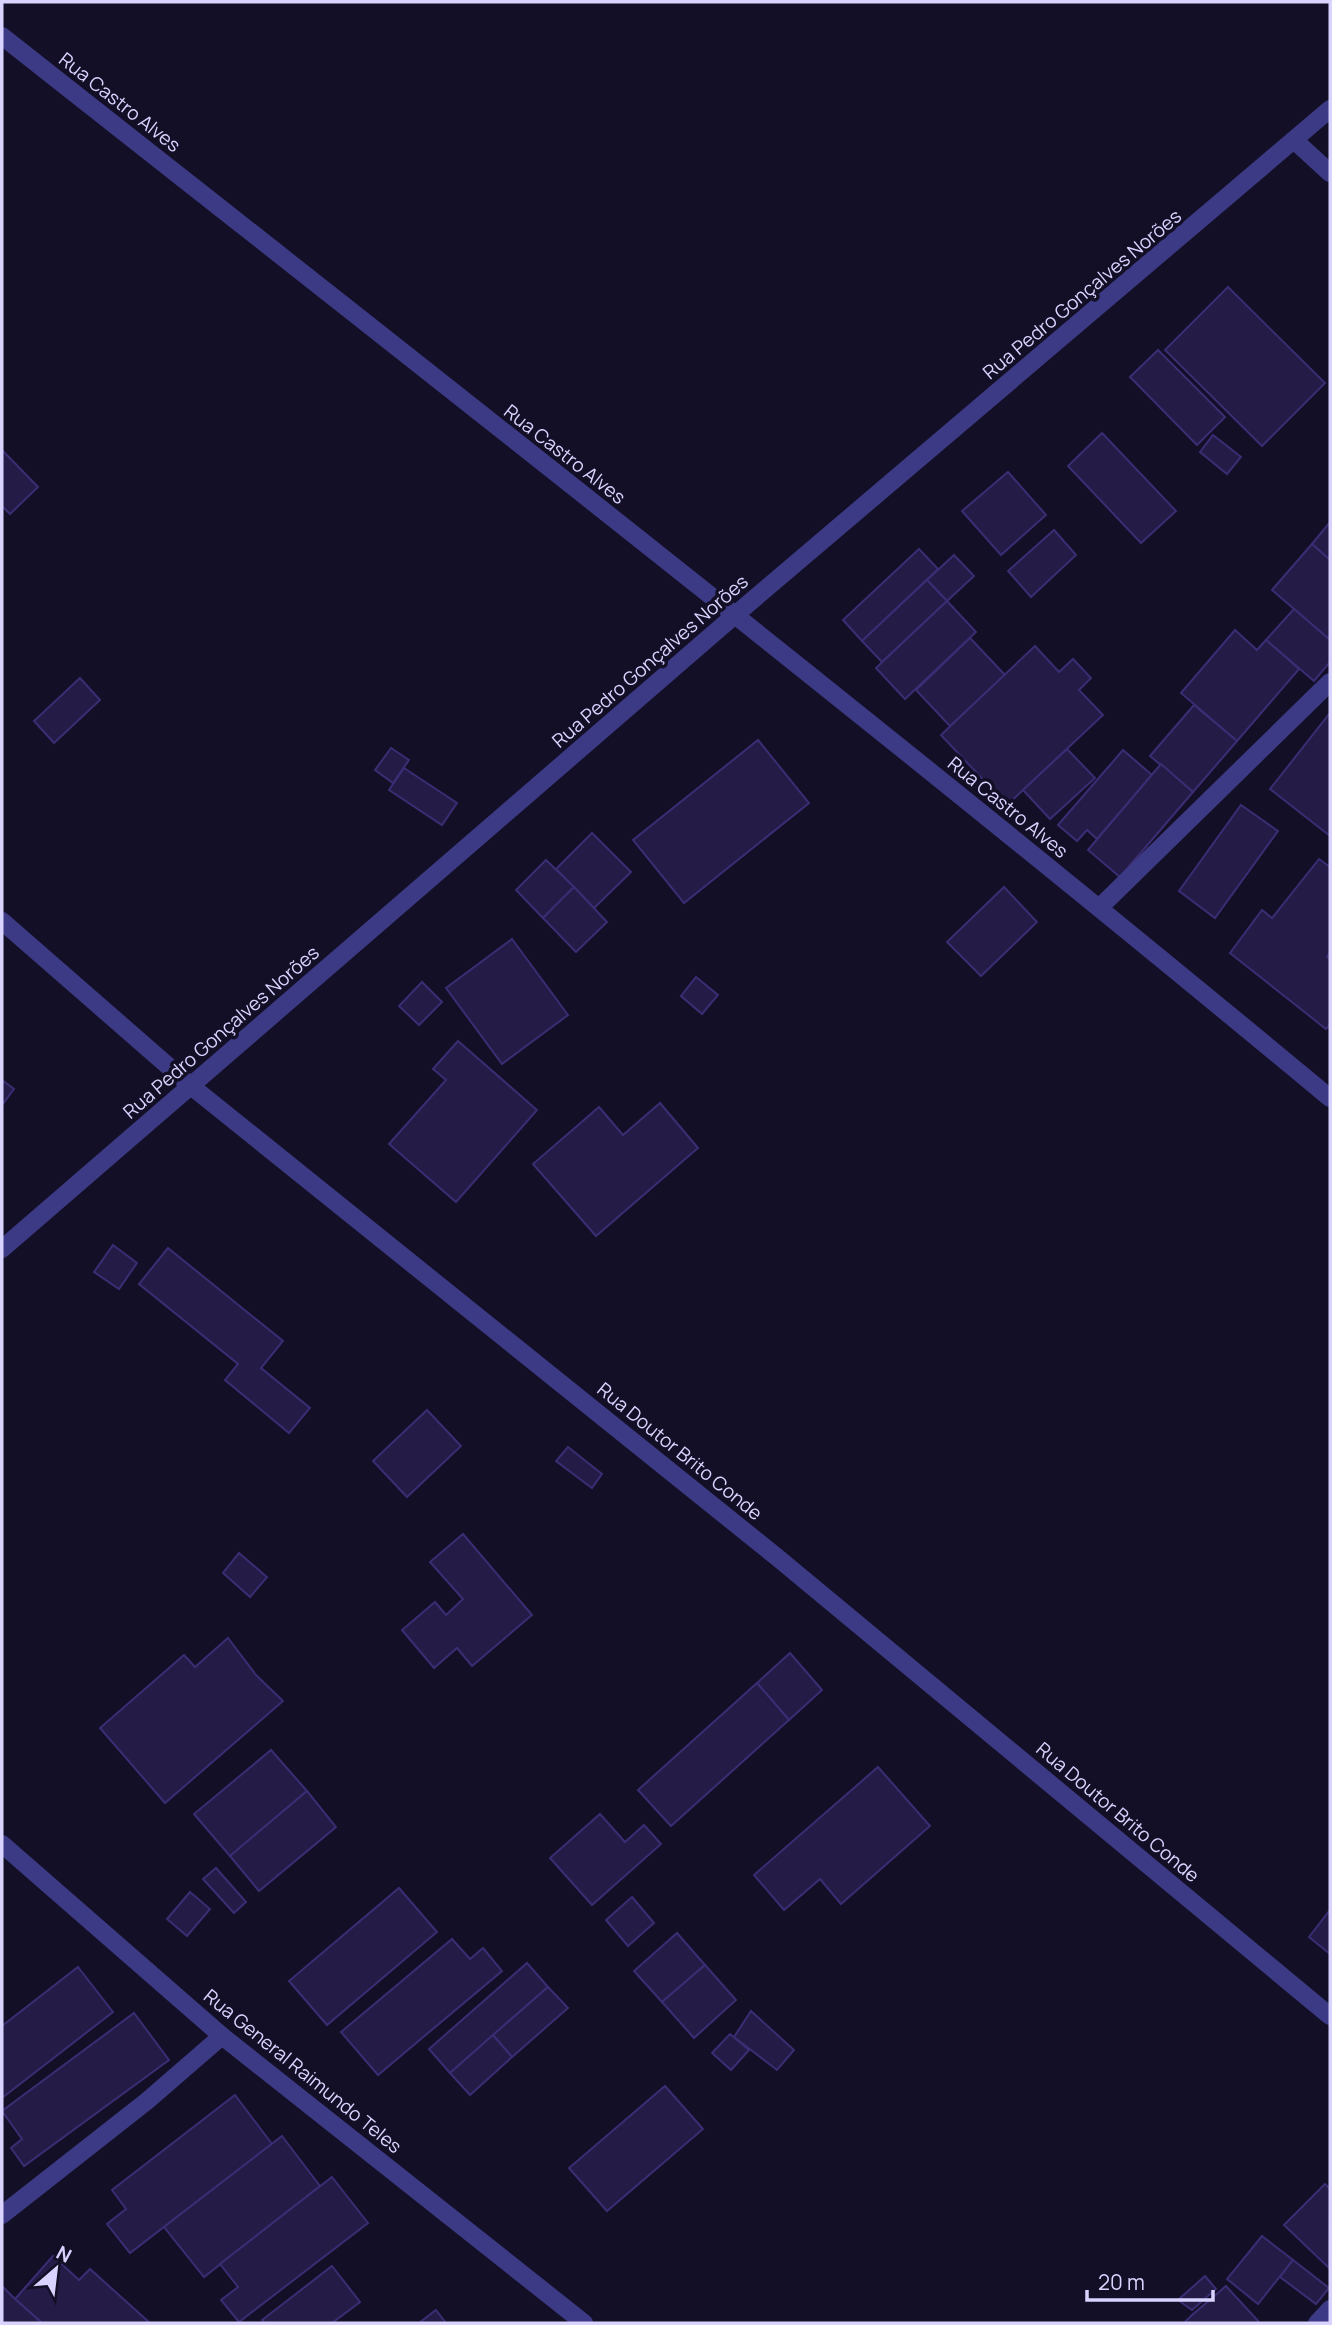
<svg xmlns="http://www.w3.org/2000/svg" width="1332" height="2325" viewBox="0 0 1332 2325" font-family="Manrope,sans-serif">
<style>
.building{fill:#241b47;stroke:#3b2d73;stroke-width:2}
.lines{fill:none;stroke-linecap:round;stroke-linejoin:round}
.minor{stroke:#3d3a85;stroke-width:18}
.labels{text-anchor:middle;stroke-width:7;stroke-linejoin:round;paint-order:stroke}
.street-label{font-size:19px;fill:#d9d4ff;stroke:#130f26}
</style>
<rect width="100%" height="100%" fill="#130f26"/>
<g class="building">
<path d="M 1228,287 L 1325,383 L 1262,446 L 1165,350 Z"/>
<path d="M 1158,350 L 1225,417 L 1197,445 L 1130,377 Z"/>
<path d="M 1102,433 L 1176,511 L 1141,543 L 1068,466 Z"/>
<path d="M 1213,435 L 1241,457 L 1227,474 L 1200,452 Z"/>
<path d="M 2,450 L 38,487 L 10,514 L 2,506 Z"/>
<path d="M 1008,472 L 1046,515 L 1001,555 L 962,511 Z"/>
<path d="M 1330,522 L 1330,560 L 1312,544 Z"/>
<path d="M 1054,530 L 1076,555 L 1031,597 L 1008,571 Z"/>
<path d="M 1312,544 L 1330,560 L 1330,640 L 1272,590 Z"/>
<path d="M 919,549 L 938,569 L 862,641 L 843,620 Z"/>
<path d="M 954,555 L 974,576 L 947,601 L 927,580 Z"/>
<path d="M 927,580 L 947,601 L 882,662 L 862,641 Z"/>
<path d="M 947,601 L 976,632 L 905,699 L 876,668 Z"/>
<path d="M 1294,609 L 1330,640 L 1330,662 L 1314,681 L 1266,640 Z"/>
<path d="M 1235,630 L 1257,650 L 1266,640 L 1299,669 L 1237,741 L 1181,693 Z"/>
<path d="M 970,638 L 1005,675 L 950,726 L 916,690 Z"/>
<path d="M 1035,646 L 1059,672 L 1073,659 L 1091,678 L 1079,690 L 1103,715 L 1007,805 L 941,735 Z"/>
<path d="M 80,678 L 100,700 L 54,743 L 34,721 Z"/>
<path d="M 1194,705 L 1237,741 L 1193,792 L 1150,756 Z"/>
<path d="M 1330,713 L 1330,836 L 1270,789 Z"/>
<path d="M 758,740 L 809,803 L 684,903 L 633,840 Z"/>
<path d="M 391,748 L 409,760 L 393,783 L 375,770 Z"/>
<path d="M 1067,749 L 1095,778 L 1050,819 L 1023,790 Z"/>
<path d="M 1123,750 L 1152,775 L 1097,839 L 1087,830 L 1077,841 L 1058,825 Z"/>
<path d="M 1161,764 L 1193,792 L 1120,877 L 1088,850 Z"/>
<path d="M 404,768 L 457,803 L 442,825 L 389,790 Z"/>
<path d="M 1241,805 L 1278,831 L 1215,918 L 1179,891 Z"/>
<path d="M 592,833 L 631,872 L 594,908 L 556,869 Z"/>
<path d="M 1319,859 L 1330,867 L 1330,952 L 1327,957 L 1330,959 L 1330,1024 L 1326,1029 L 1230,953 L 1262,910 L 1272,918 Z"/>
<path d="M 546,860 L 574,887 L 543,918 L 516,890 Z"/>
<path d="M 574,887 L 607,922 L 576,952 L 543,918 Z"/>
<path d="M 1004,887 L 1037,922 L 981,976 L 947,942 Z"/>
<path d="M 512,939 L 568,1015 L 502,1064 L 446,988 Z"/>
<path d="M 696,977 L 718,995 L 702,1014 L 681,996 Z"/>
<path d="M 422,982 L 442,1002 L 419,1025 L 399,1006 Z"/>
<path d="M 458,1041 L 537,1110 L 456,1202 L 389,1144 L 446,1080 L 433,1069 Z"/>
<path d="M 2,1080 L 14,1089 L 2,1105 Z"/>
<path d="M 660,1103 L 698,1148 L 596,1236 L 533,1164 L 599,1107 L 623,1135 Z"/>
<path d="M 113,1245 L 137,1263 L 119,1289 L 94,1272 Z"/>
<path d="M 168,1248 L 283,1341 L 261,1368 L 310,1408 L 289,1433 L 225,1380 L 238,1364 L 139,1284 Z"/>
<path d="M 427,1410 L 461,1446 L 407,1497 L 373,1461 Z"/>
<path d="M 568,1447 L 602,1474 L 592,1488 L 556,1461 Z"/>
<path d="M 463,1534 L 532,1615 L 472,1666 L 457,1648 L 434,1668 L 402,1630 L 435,1602 L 446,1615 L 463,1599 L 430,1562 Z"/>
<path d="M 239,1553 L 267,1577 L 250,1597 L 223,1573 Z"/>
<path d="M 228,1638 L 256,1675 L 283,1701 L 165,1803 L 100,1728 L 184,1655 L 195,1667 Z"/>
<path d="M 790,1653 L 822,1690 L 789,1720 L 757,1683 Z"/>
<path d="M 757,1683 L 789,1720 L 671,1826 L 638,1790 Z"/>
<path d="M 271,1750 L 307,1791 L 230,1856 L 194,1814 Z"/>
<path d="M 878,1767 L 930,1826 L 841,1904 L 820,1879 L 784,1910 L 754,1875 Z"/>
<path d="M 307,1791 L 336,1827 L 259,1891 L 230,1856 Z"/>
<path d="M 600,1814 L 625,1842 L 644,1825 L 661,1844 L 592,1905 L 550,1858 Z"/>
<path d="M 216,1868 L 246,1902 L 234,1913 L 203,1879 Z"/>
<path d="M 399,1888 L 437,1932 L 327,2025 L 289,1981 Z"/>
<path d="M 190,1892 L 210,1909 L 187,1936 L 167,1919 Z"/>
<path d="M 632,1897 L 654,1923 L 628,1946 L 606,1920 Z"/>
<path d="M 1330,1910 L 1330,1954 L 1309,1937 Z"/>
<path d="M 677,1933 L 705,1965 L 662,2002 L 634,1971 Z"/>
<path d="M 452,1939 L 470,1959 L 483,1948 L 502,1971 L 378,2075 L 341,2032 Z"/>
<path d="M 527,1963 L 548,1987 L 450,2073 L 429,2049 Z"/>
<path d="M 705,1965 L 736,2000 L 694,2038 L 662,2002 Z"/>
<path d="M 78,1967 L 113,2012 L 2,2098 L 2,2026 Z"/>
<path d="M 548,1987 L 568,2008 L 512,2057 L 493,2035 Z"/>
<path d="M 751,2011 L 794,2050 L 777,2070 L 734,2037 Z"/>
<path d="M 134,2013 L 169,2060 L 24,2166 L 11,2148 L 22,2139 L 2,2111 Z"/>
<path d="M 730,2034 L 749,2050 L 731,2070 L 712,2053 Z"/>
<path d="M 493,2035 L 512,2057 L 470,2095 L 450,2073 Z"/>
<path d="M 665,2086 L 703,2129 L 607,2211 L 569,2168 Z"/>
<path d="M 235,2095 L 272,2144 L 130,2253 L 107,2224 L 126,2209 L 112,2190 Z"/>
<path d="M 282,2136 L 320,2186 L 204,2277 L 164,2227 Z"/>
<path d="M 332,2177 L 368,2223 L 239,2322 L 221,2300 L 238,2287 L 220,2264 Z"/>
<path d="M 1325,2184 L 1330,2189 L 1329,2268 L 1284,2225 Z"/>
<path d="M 1262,2236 L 1293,2260 L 1258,2304 L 1227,2279 Z"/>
<path d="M 53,2256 L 79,2280 L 90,2269 L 150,2323 L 42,2323 L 15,2299 Z"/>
<path d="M 1293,2260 L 1329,2288 L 1316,2304 L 1280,2277 Z"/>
<path d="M 332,2266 L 360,2302 L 332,2323 L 265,2323 L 262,2320 Z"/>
<path d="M 1205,2276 L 1216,2289 L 1192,2310 L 1178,2300 Z"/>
<path d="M 2,2286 L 15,2299 L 42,2323 L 2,2323 Z"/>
<path d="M 1226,2286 L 1260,2323 L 1184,2323 L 1192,2315 Z"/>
<path d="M 436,2310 L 446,2323 L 419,2323 Z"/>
</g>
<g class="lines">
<g class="minor">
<path d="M 2,36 C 447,387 894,736 1330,1098"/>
<path d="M 1294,140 L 1330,173"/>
<path d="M 1100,907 L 1330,682"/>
<path d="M 2,921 L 191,1086 L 778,1558 L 1330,2016"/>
<path d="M 2,1249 L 735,615 L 1330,109"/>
<path d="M 2,1844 L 222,2036 L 584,2323"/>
<path d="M 2,2215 L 147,2101 L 222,2036"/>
<path d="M 1317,2323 L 1330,2309"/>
</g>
</g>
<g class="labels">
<g class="street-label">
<text transform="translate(120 102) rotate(38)" y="7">Rua Castro Alves</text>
<text transform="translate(1082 294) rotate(-40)" y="7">Rua Pedro Gonçalves Norões</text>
<text transform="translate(565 454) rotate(38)" y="7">Rua Castro Alves</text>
<text transform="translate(650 661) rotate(-41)" y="7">Rua Pedro Gonçalves Norões</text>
<text transform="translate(1008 807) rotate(39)" y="7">Rua Castro Alves</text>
<text transform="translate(221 1032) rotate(-41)" y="7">Rua Pedro Gonçalves Norões</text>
<text transform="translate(680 1451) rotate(39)" y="7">Rua Doutor Brito Conde</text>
<text transform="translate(1118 1812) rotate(40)" y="7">Rua Doutor Brito Conde</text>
<text transform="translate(303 2071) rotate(39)" y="7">Rua General Raimundo Teles</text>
</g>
</g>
<rect width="1332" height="2325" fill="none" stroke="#d9d4ff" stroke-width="7"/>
<g transform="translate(56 2269) rotate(28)" stroke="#130f26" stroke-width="5" paint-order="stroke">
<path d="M0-5L12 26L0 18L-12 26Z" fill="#d9d4ff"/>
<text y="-10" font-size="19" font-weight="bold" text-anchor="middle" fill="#d9d4ff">N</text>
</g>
<path d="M1087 2290v10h126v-10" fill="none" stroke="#d9d4ff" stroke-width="3.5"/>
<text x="1098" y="2290" font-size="21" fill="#d9d4ff" stroke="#130f26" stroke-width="5" paint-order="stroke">20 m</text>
</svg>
